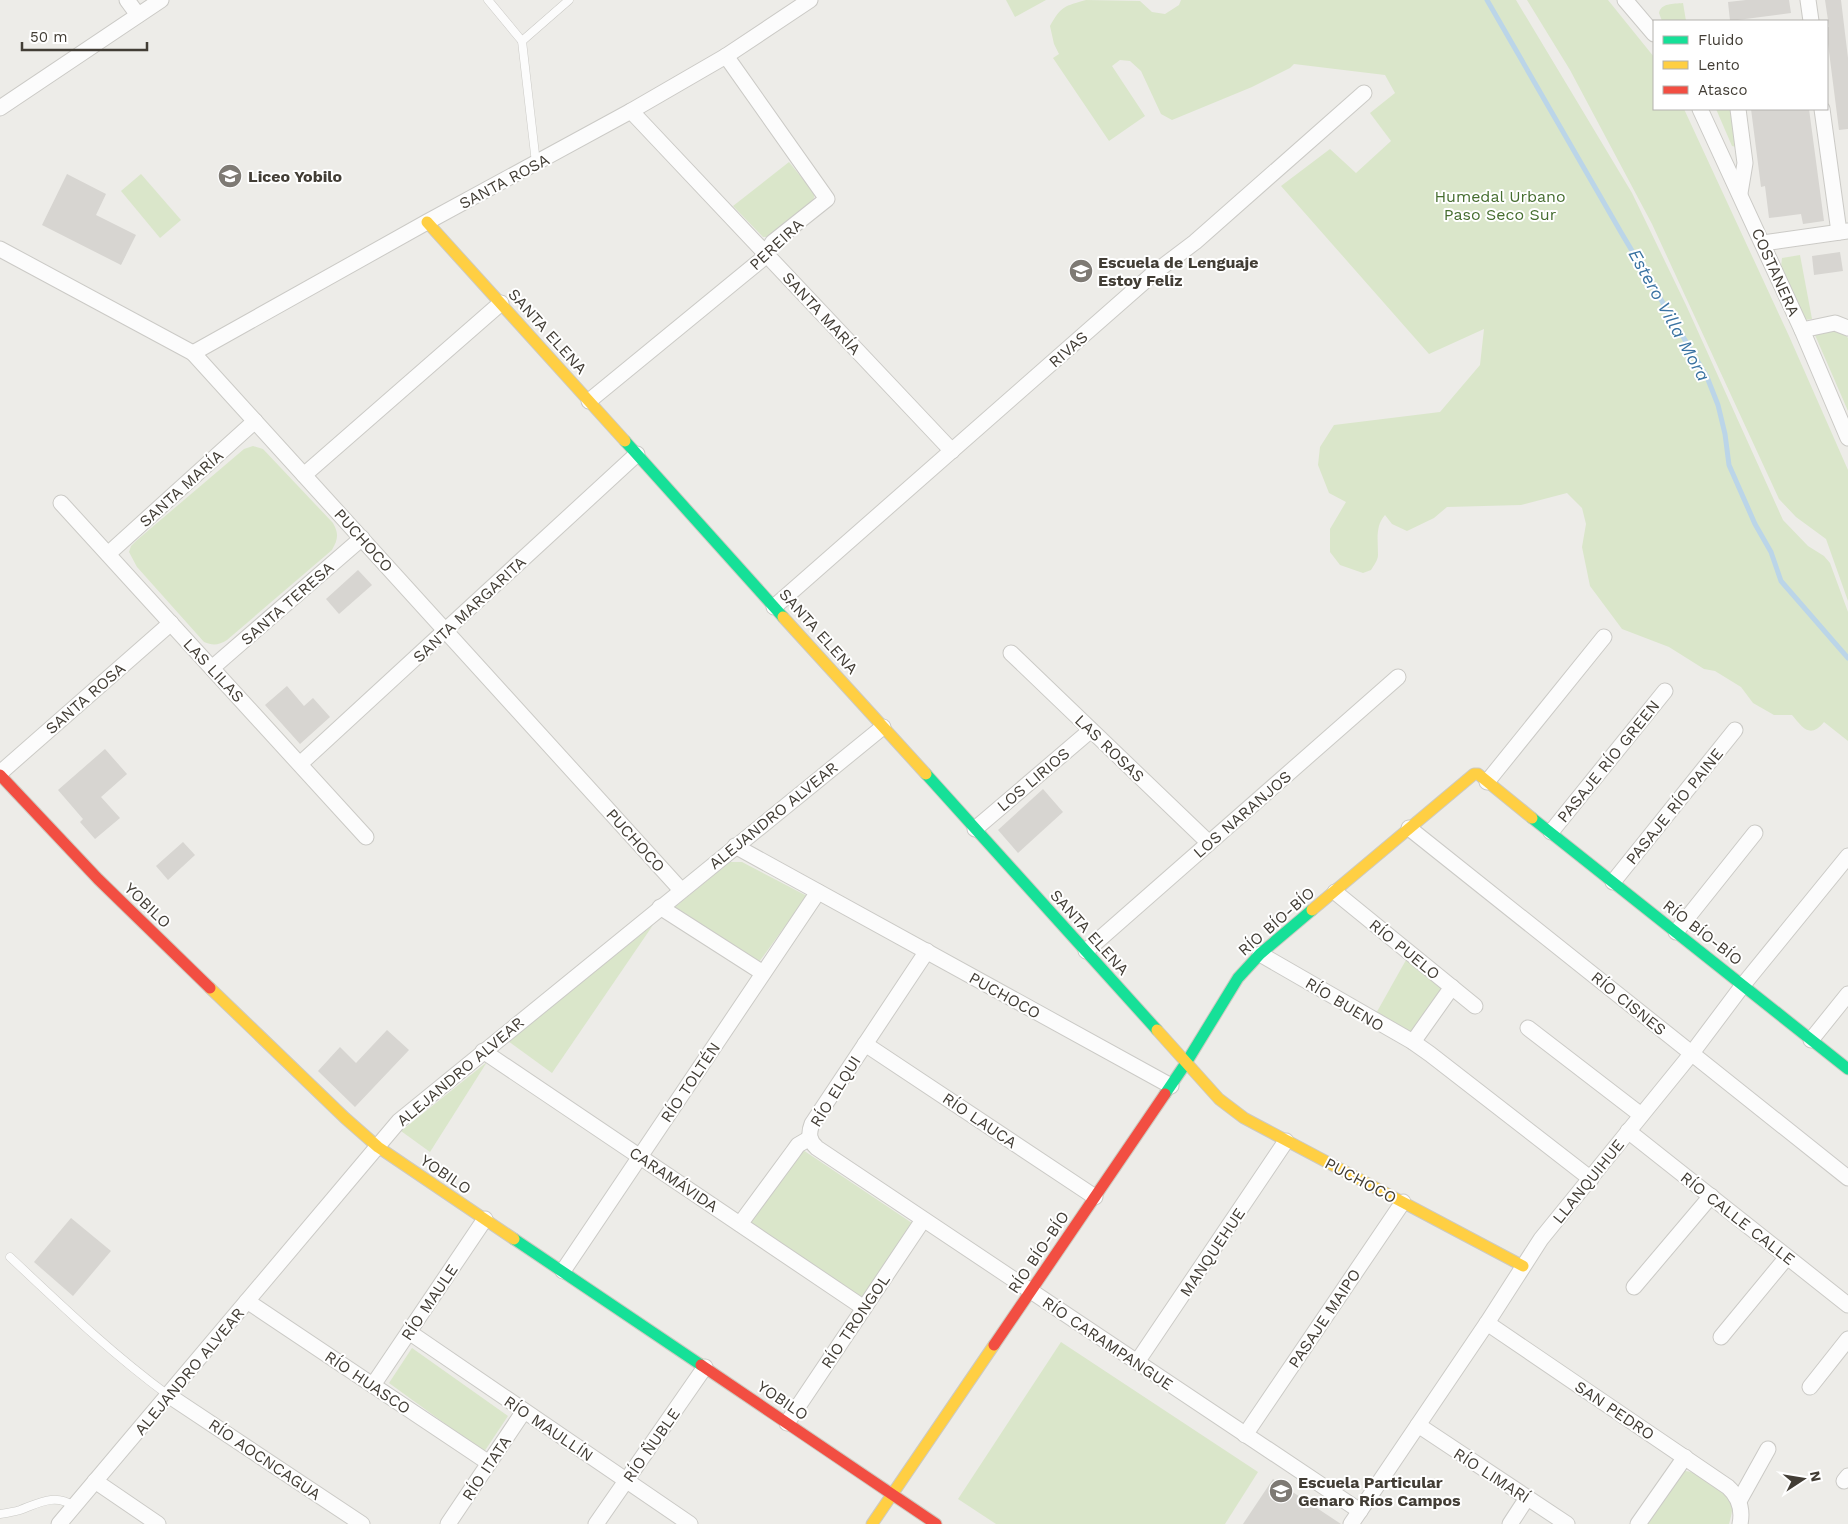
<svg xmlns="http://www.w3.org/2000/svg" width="1848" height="1524" viewBox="0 0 1848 1524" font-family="'Work Sans',sans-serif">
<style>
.green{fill:#dae6ca}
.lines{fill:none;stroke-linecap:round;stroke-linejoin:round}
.stream{stroke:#bbd5e8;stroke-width:5}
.building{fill:#d7d5d1}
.lane-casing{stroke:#cbcac6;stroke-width:9}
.street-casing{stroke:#cbcac6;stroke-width:17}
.fast-casing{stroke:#cdcac1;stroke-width:13}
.slow-casing{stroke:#cdcac1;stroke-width:13}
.jam-casing{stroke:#cdcac1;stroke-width:13}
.lane{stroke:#fcfcfc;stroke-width:8}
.street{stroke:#fcfcfc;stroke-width:15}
.fast{stroke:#16e098;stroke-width:11}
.slow{stroke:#ffcf43;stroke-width:11}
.jam{stroke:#f24e42;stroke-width:11}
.labels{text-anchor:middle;stroke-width:4;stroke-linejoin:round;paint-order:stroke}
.poi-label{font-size:16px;font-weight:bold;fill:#423d35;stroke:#fff;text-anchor:start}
.street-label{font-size:16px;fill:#423d35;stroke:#fff}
.park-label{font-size:16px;fill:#456d2f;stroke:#fff}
.water-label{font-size:18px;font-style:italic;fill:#3a73a2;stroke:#fff}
</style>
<rect width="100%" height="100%" fill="#edece8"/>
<g class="green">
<path d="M 1006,0 L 1046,0 L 1015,17 Z"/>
<path d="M 1086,0 L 1140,1 L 1152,12 L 1165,14 L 1179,5 L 1181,0 L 1516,0 L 1632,193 L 1686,305 L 1783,520 L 1808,546 L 1824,556 L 1830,563 L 1848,612 L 1848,741 L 1824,722 C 1810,739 1803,728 1792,715 L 1774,715 L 1753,703 L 1741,687 L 1715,671 L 1704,669 L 1669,647 L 1622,629 L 1590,586 L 1582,547 L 1586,524 L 1582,508 L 1567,493 L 1521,505 L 1447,507 L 1434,518 L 1407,531 L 1392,524 L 1385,515 C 1375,526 1378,541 1378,555 C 1378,560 1374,565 1371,570 L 1363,573 L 1340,565 L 1330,552 L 1330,529 L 1346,502 L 1329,493 L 1318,465 L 1320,447 L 1334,425 L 1440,412 L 1480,365 L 1484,329 L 1429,354 L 1281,186 L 1330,149 L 1356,173 L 1391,141 L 1370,113 L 1395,93 L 1385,75 L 1294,64 L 1290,68 L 1252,87 L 1172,120 L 1161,114 L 1141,71 L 1130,61 L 1120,60 L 1112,66 L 1145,116 L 1109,141 L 1053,58 L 1059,54 L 1054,44 L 1050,26 C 1061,6 1065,6 1086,0 Z"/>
<path d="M 1527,0 L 1608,0 L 1654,57 L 1654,109 L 1684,109 L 1789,336 L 1848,470 L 1848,601 L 1826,539 L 1796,517 L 1779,499 L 1652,224 L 1570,70 Z"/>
<path d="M 1683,3 L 1686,21 L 1662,21 L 1659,13 C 1661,3 1673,4 1683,3 Z"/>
<path d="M 1716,109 L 1731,109 L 1736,147 L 1732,146 Z"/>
<path d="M 789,162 L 815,194 L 813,201 L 769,237 L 763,237 L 733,206 Z"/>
<path d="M 141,174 L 181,220 L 160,238 L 121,191 Z"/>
<path d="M 1800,255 L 1812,319 L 1805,320 L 1781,267 L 1782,258 Z"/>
<path d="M 1835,328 L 1842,330 L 1848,338 L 1848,411 L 1815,335 Z"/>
<path d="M 253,446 L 263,449 L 333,523 C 339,534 338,539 332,550 L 227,640 C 219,645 213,646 204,642 L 137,567 L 129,552 L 131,546 L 137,540 L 244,449 Z"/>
<path d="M 730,862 L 742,862 L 807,896 L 759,962 L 675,907 Z"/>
<path d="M 653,925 L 552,1073 L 508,1041 Z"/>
<path d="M 1406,960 L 1443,985 L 1442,995 L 1409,1035 L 1374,1017 Z"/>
<path d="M 487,1062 L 430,1152 L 401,1131 Z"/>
<path d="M 800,1148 L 912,1223 L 861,1301 L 748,1224 Z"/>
<path d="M 1061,1342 L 1258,1472 L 1225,1524 L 996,1524 L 958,1499 Z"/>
<path d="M 412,1348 L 508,1416 L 484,1452 L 389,1383 Z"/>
<path d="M 1685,1471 C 1696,1471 1726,1490 1731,1500 C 1734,1507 1731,1517 1729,1524 L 1646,1524 L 1678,1474 Z"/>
</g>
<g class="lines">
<path class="stream" d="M 1487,0 L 1622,234 L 1707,377 L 1718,405 L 1725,434 L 1729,465 L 1755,524 L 1771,552 L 1781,581 L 1848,658"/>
</g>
<g class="building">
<path d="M 1746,0 L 1789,0 L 1791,13 L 1730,21 L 1728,2 Z"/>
<path d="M 1825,0 L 1841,0 L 1848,58 L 1848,129 L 1839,130 L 1827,36 L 1827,27 L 1829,27 Z"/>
<path d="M 1751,109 L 1809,109 L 1824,221 L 1803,224 L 1801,214 L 1769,218 L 1765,186 L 1761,187 Z"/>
<path d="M 67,174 L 106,194 L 96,215 L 136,235 L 121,265 L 42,225 Z"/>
<path d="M 1840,252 L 1843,271 L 1814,275 L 1812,256 Z"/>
<path d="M 358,570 L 372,585 L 339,614 L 326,599 Z"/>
<path d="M 287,686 L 304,706 L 313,698 L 330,717 L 300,744 L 265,705 Z"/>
<path d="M 105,749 L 127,774 L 101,797 L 120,818 L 95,839 L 80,822 L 83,819 L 58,790 Z"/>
<path d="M 1043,789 L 1063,812 L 1018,853 L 998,830 Z"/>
<path d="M 183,842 L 195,855 L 168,880 L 156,866 Z"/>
<path d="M 387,1030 L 409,1050 L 355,1107 L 318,1071 L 340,1047 L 356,1063 Z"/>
<path d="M 71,1218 L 111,1251 L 73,1296 L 34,1262 Z"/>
<path d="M 1273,1479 L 1341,1524 L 1243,1524 Z"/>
</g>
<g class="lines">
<g class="lane-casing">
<g id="lane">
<path d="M 488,0 L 522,41 L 536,163"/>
<path d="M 522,41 L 569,0"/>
<path d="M 10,1257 C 61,1305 112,1354 168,1395"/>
<path d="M 0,1514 C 7,1513 14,1512 20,1510 C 39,1503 55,1493 74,1506"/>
</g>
</g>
<g class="street-casing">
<g id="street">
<path d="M 127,0 L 138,15"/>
<path d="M 1625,0 L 1654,34"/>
<path d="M 1808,0 L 1811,21"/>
<path d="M 0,108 L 161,0"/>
<path d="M 1700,109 L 1802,330 L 1848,438"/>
<path d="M 1738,109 L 1745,163 L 1740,193"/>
<path d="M 1822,109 L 1839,232"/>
<path d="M 631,111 L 952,451"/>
<path d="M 1763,243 L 1848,231"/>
<path d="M 0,249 L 193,353 L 681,890"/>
<path d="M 1802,330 L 1835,323 L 1848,328"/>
<path d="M 193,353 L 427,222 L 631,111 L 726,56 L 810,0"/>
<path d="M 589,401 L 761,260 L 773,242 L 827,199 L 726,56"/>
<path d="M 304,475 L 501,303"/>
<path d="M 61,503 L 366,837"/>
<path d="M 108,554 L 255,421"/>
<path d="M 774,607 L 1154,273 L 1195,242 L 1364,93"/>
<path d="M 1011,653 L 1209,843"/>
<path d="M 212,668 L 362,538"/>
<path d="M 300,764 L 637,454"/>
<path d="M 0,773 L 171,623"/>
<path d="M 1487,782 L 1604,637"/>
<path d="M 1409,828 L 1848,1178"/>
<path d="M 975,829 L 1091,730"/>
<path d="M 1551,832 L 1665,691"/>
<path d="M 735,846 L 1171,1086"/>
<path d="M 1613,882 L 1735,730"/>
<path d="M 1335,892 L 1475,1006"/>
<path d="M 660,907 L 763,973"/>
<path d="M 1676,932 L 1755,833"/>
<path d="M 927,951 L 812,1124 C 808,1134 809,1141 817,1148 L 1360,1511"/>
<path d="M 1086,951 L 1398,677"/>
<path d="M 1260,954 L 1413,1042 L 1430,1054 L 1591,1179"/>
<path d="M 1528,1028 L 1641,1115"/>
<path d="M 1811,1040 L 1848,994"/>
<path d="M 1413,1042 L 1452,987"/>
<path d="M 865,1044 L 1095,1197"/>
<path d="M 483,1051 L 864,1308"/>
<path d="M 1628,1131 L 1848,1305"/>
<path d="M 740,1224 L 793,1152 L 798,1145 L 810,1138"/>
<path d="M 563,1271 L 818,892"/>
<path d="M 1634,1287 L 1711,1196"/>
<path d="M 247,1301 L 489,1463"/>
<path d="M 1487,1323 L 1728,1487 C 1739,1497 1743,1509 1740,1524"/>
<path d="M 409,1332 L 690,1524"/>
<path d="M 1721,1337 L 1787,1257"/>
<path d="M 1137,1362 L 1286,1141"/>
<path d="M 373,1385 L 485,1219"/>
<path d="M 1810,1387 L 1848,1339"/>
<path d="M 168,1395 L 362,1524"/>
<path d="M 787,1423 L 923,1220"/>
<path d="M 1418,1425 L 1567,1524"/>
<path d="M 1245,1435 L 1403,1202"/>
<path d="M 95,1481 L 158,1524"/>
<path d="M 1844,1481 L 1848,1476"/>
<path d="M 1739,1501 L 1768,1449"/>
<path d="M 59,1524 L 399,1121 L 883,727"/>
<path d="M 448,1524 L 524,1411"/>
<path d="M 596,1524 L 705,1367"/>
<path d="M 1351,1524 L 1487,1323 L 1541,1239 L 1692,1053 L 1743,985 L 1848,856"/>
<path d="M 1510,1524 L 1527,1498"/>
<path d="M 1638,1524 L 1685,1457"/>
</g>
</g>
<g class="fast-casing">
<g id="fast">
<path d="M 625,441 L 783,617"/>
<path d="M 926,774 L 1157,1030"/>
<path d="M 1532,818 L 1848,1069"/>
<path d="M 1165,1094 L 1186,1063 L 1238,978 L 1260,954 L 1312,910"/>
<path d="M 514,1239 L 701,1365"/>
</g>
</g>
<g class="slow-casing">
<g id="slow">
<path d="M 427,222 L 625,441"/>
<path d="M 783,617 L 926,774"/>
<path d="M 1312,910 L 1474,774 L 1478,774 L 1532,818"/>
<path d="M 210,988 L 345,1118 L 378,1147 L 514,1239"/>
<path d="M 1157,1030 L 1219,1099 L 1244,1118 L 1523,1266"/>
<path d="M 872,1524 L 994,1345"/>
</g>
</g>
<g class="jam-casing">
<g id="jam">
<path d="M 0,775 L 98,879 L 210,988"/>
<path d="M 994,1345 L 1165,1094"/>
<path d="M 701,1365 L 936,1524"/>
</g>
</g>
<use href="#lane" class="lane"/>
<use href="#street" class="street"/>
<use href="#fast" class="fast"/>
<use href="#slow" class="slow"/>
<use href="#jam" class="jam"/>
</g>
<defs>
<g id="school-disc" transform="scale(1.25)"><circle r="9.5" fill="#7e7a74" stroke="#fff"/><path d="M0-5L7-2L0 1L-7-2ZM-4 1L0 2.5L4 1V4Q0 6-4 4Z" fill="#fff"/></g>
</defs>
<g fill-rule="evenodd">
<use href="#school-disc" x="230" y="176"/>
<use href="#school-disc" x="1081" y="271"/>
<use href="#school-disc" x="1281" y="1491"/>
</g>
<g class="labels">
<g class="poi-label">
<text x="248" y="182">Liceo Yobilo</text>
<text x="1098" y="268">Escuela de Lenguaje<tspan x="1098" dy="18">Estoy Feliz</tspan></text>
<text x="1298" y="1488">Escuela Particular<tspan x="1298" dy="18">Genaro Ríos Campos</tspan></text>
</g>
<g class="street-label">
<text transform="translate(504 181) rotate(-28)" y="6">SANTA ROSA</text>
<text transform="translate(776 244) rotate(-43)" y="6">PEREIRA</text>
<text transform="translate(1776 272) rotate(66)" y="6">COSTANERA</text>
<text transform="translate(822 313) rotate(47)" y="6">SANTA MARÍA</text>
<text transform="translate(548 331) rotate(48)" y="6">SANTA ELENA</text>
<text transform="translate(1068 349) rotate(-41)" y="6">RIVAS</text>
<text transform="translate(181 488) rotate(-42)" y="6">SANTA MARÍA</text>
<text transform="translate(364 540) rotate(48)" y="6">PUCHOCO</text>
<text transform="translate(287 603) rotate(-41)" y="6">SANTA TERESA</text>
<text transform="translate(469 609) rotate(-43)" y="6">SANTA MARGARITA</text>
<text transform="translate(819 631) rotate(48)" y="6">SANTA ELENA</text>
<text transform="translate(214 670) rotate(47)" y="6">LAS LILAS</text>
<text transform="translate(85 698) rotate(-41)" y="6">SANTA ROSA</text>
<text transform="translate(1110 748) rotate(44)" y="6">LAS ROSAS</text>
<text transform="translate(1608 761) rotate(-51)" y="6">PASAJE RÍO GREEN</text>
<text transform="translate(1033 779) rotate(-40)" y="6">LOS LIRIOS</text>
<text transform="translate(1674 806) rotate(-51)" y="6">PASAJE RÍO PAINE</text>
<text transform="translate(1242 814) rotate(-41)" y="6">LOS NARANJOS</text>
<text transform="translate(773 815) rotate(-39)" y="6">ALEJANDRO ALVEAR</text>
<text transform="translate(636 840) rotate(48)" y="6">PUCHOCO</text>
<text transform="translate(148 905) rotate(44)" y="6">YOBILO</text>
<text transform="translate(1276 921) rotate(-41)" y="6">RÍO BÍO-BÍO</text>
<text transform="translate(1090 932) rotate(48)" y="6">SANTA ELENA</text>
<text transform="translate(1703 932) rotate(38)" y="6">RÍO BÍO-BÍO</text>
<text transform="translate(1405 949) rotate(39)" y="6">RÍO PUELO</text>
<text transform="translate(1005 995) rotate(29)" y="6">PUCHOCO</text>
<text transform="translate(1629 1003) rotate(39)" y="6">RÍO CISNES</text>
<text transform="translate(1345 1004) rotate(31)" y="6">RÍO BUENO</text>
<text transform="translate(460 1071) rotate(-40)" y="6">ALEJANDRO ALVEAR</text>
<text transform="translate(690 1082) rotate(-56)" y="6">RÍO TOLTÉN</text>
<text transform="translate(835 1091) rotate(-58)" y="6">RÍO ELQUI</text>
<text transform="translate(980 1120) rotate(34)" y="6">RÍO LAUCA</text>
<text transform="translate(446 1174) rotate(34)" y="6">YOBILO</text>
<text transform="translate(674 1179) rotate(34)" y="6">CARAMÁVIDA</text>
<text transform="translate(1361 1180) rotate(28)" y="6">PUCHOCO</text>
<text transform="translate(1588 1181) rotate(-51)" y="6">LLANQUIHUE</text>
<text transform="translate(1738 1218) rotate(38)" y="6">RÍO CALLE CALLE</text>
<text transform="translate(1038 1252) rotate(-56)" y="6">RÍO BÍO-BÍO</text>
<text transform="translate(1212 1252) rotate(-56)" y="6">MANQUEHUE</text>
<text transform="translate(429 1302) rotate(-56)" y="6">RÍO MAULE</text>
<text transform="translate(1324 1318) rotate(-56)" y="6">PASAJE MAIPO</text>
<text transform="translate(855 1321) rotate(-56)" y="6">RÍO TRONGOL</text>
<text transform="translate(1108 1343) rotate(34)" y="6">RÍO CARAMPANGUE</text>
<text transform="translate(189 1371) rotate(-50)" y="6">ALEJANDRO ALVEAR</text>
<text transform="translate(368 1382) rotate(34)" y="6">RÍO HUASCO</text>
<text transform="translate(783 1400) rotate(34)" y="6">YOBILO</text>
<text transform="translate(1615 1410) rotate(34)" y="6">SAN PEDRO</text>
<text transform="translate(549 1428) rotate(34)" y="6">RÍO MAULLÍN</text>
<text transform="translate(651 1445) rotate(-55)" y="6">RÍO ÑUBLE</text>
<text transform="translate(265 1459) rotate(34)" y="6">RÍO AOCNCAGUA</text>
<text transform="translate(486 1468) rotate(-56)" y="6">RÍO ITATA</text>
<text transform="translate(1492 1475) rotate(33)" y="6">RÍO LIMARÍ</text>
</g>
<g class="park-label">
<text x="1500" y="202">Humedal Urbano<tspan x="1500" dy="18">Paso Seco Sur</tspan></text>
</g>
<g class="water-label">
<text transform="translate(1669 315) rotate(61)" y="6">Estero Villa Mora</text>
</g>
</g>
<rect x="1653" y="20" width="175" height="90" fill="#ffffff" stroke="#b3b1ae"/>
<rect x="1663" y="36" width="25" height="8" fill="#16e098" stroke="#b3b1ae"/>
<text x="1698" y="45" font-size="15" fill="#423d35">Fluido</text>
<rect x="1663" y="61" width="25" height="8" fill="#ffcf43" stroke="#b3b1ae"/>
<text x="1698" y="70" font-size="15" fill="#423d35">Lento</text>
<rect x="1663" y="86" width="25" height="8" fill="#f24e42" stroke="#b3b1ae"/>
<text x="1698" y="95" font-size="15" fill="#423d35">Atasco</text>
<g transform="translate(1803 1479) rotate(78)" stroke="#ffffff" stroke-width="4" paint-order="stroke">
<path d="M0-4L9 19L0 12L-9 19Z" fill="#423d35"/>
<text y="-8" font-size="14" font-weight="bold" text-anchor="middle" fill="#423d35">N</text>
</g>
<path d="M22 42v8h125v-8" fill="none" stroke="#423d35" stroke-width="2.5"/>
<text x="30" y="42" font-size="15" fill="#423d35" stroke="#ffffff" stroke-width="4" paint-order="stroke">50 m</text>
</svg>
